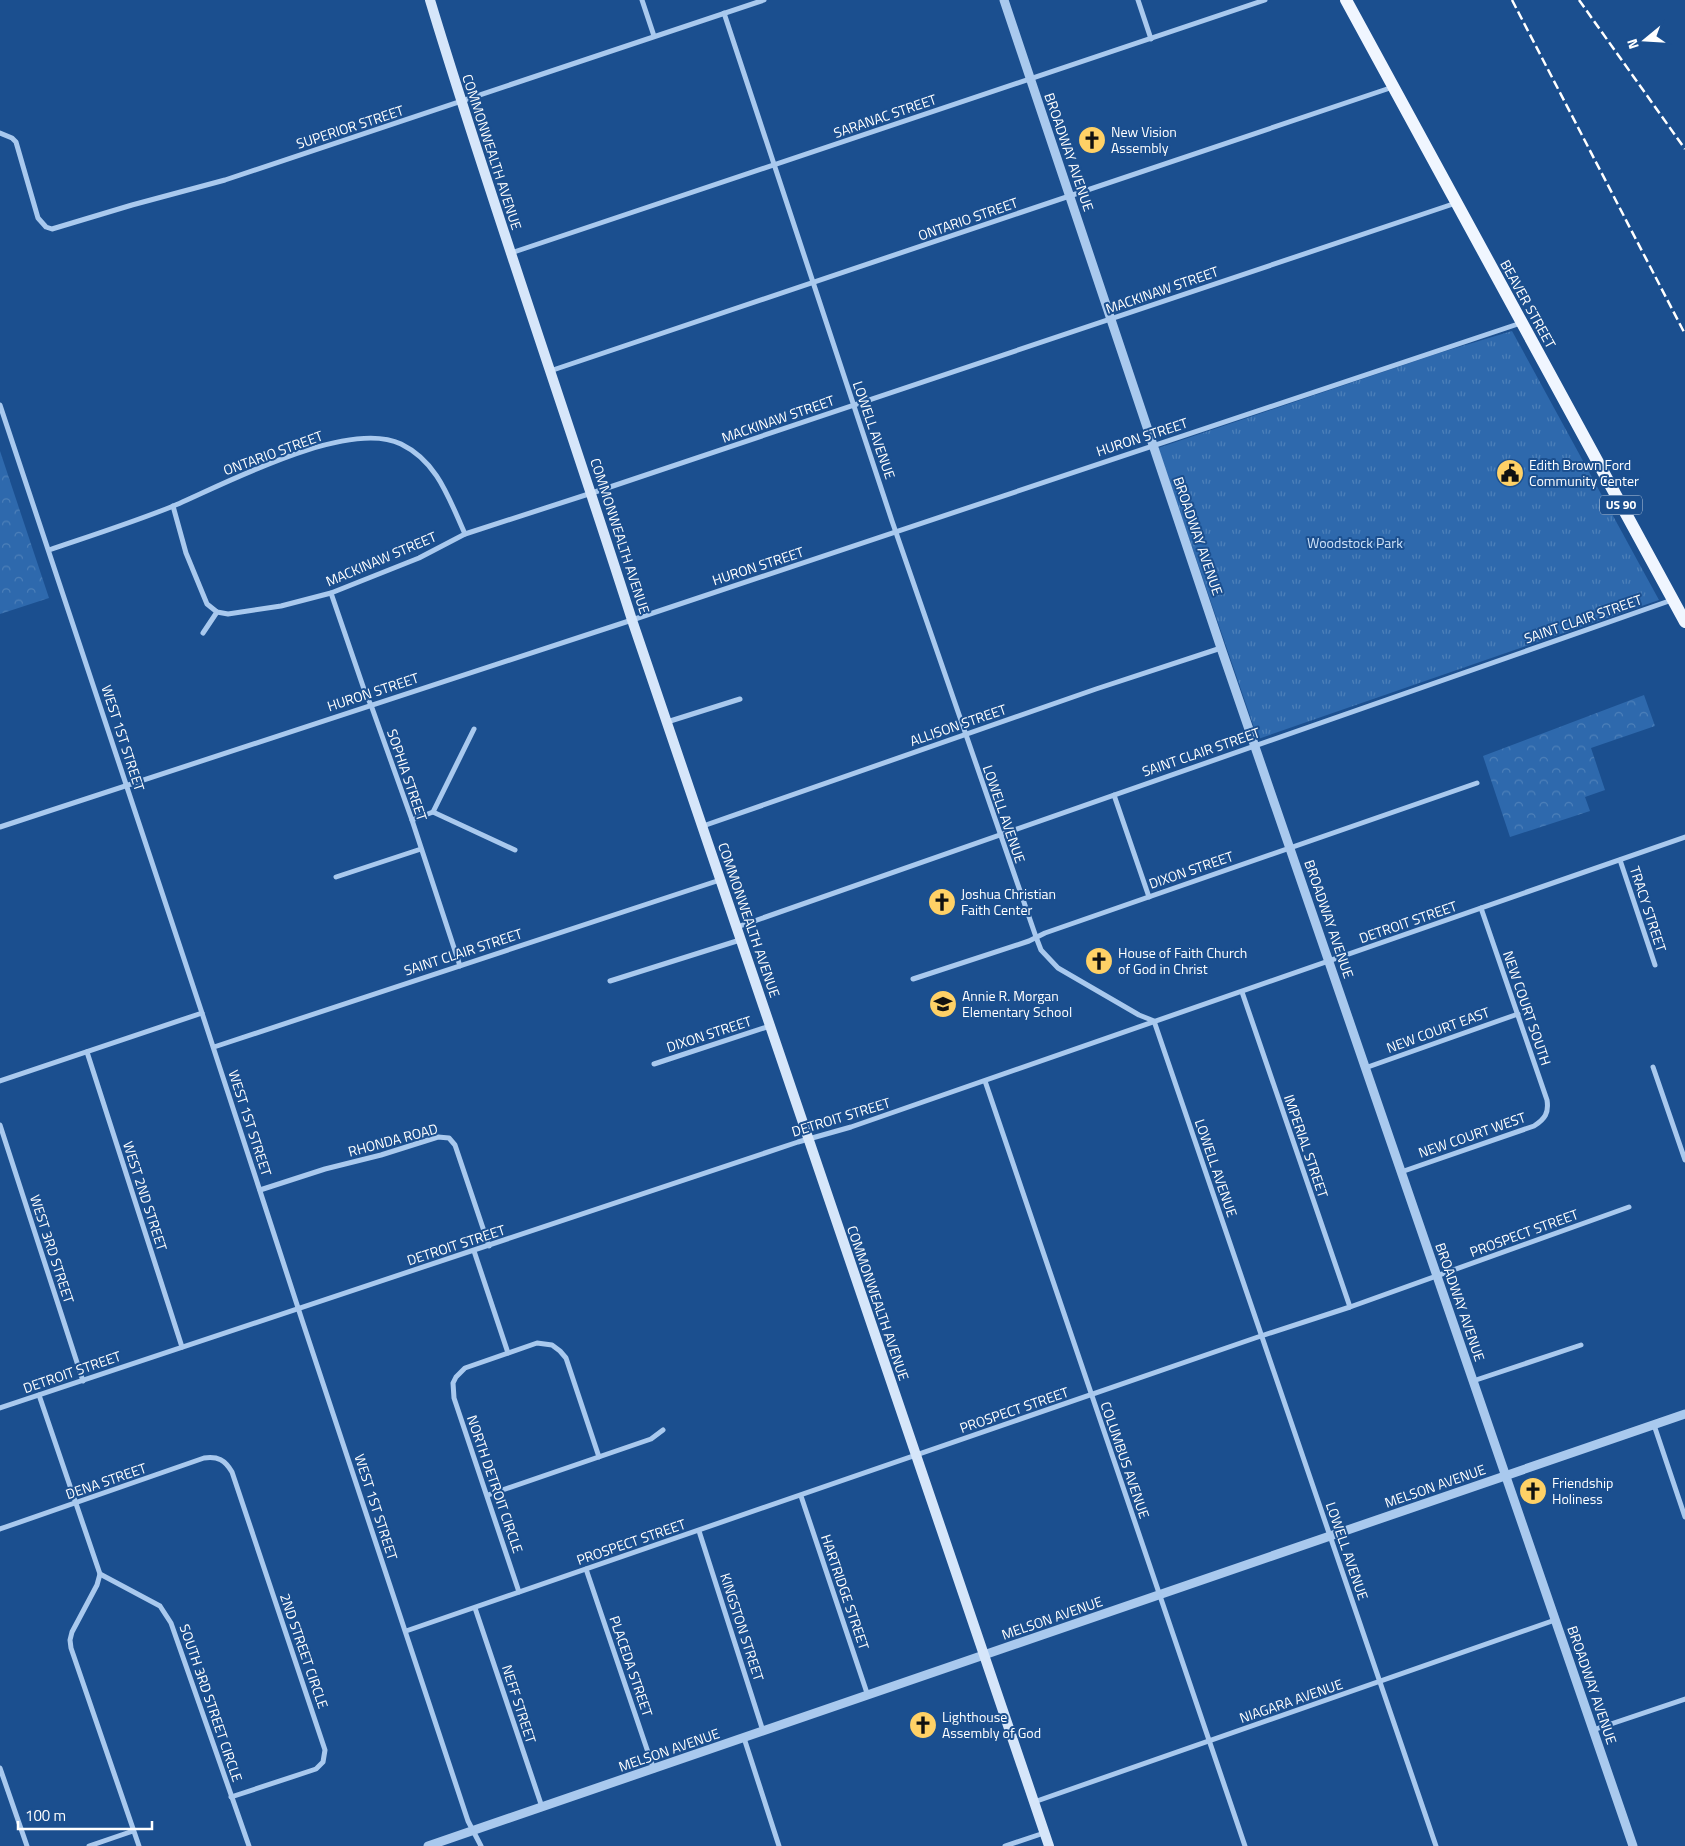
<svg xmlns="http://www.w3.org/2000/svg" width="1685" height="1846" viewBox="0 0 1685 1846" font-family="'Titillium Web',sans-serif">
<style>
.forest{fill:url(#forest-crowns)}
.park{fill:url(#park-tufts)}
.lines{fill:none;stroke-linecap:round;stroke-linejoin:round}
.minor{stroke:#a9c9ee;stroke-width:5}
.tertiary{stroke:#a9c9ee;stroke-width:9}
.secondary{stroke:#d6e6fa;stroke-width:10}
.primary{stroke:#f0f6ff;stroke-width:12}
.rail{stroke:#fff;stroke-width:2.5;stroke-dasharray:9 4;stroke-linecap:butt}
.labels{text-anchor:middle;stroke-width:4;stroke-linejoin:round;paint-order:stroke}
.shield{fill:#1b4f8f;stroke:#bbcadd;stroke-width:1}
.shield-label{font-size:12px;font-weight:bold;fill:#fff}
.street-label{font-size:14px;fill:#fff;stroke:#1b4f8f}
.poi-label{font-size:14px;fill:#fff;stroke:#1b4f8f;text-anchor:start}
.park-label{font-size:14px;fill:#cfe3fa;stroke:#1b4f8f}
</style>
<defs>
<pattern id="forest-crowns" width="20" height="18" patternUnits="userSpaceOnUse" patternTransform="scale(1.25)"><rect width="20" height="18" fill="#2e69ad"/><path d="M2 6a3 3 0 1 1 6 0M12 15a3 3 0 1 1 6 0" fill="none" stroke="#4d80b9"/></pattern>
<pattern id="park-tufts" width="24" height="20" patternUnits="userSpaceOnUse" patternTransform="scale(1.25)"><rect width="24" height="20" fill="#2e69ad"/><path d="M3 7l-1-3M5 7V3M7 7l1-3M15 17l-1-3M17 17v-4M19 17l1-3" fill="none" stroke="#4d80b9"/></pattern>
</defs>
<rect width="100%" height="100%" fill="#1b4f8f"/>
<g class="forest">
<path d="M 0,451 L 49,598 L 0,614 Z"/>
<path d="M 1644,695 L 1655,726 L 1591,748 L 1605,790 L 1585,797 L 1590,811 L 1510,837 L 1483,756 Z"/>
</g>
<path class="park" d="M 1512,331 L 1659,600 L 1258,739 L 1158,448 L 1439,353 Z"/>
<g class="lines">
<g class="minor">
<path d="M 642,0 L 654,36"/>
<path d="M 1138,0 L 1151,39"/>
<path d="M 724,13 L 892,521 L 1036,937 L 1041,950 L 1058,968 L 1139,1015 L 1154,1021 L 1436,1846"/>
<path d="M 0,133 L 12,138 L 16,142 L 38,218 L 46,227 L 52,229 L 132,205 L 225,180 L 764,0"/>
<path d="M 511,253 L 1265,0"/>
<path d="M 550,371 L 1393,87"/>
<path d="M 0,405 L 202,1013 L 302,1320 L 468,1821 L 481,1846"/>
<path d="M 173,506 L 186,553 L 207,604 L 217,612 L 228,614 L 281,606 L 331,593 L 419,558 L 465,534 L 601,490 L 1456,203"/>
<path d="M 49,550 C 90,536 131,523 171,507 C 223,485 347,418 401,444 C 438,462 449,499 465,534"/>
<path d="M 331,593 L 366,695 L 371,705 L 412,820 L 460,966"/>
<path d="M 203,633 L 217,612"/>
<path d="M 667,722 L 740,699"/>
<path d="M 1114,795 L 1149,897"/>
<path d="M 433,812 L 474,729"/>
<path d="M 412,820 L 433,812 L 515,850"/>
<path d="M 703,826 L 1096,689 L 1221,648"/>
<path d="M 0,827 L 632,620 L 1521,323"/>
<path d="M 1620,860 L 1655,965"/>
<path d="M 336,877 L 421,849"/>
<path d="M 737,927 L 1672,600"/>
<path d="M 913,979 L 1029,941 L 1045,933 L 1477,783"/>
<path d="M 610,981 L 740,940"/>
<path d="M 1242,992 L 1350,1307"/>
<path d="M 214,1047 L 720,880"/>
<path d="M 87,1052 L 182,1347"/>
<path d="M 654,1064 L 770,1026"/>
<path d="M 1653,1067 L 1685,1160"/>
<path d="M 1365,1068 L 1518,1014"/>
<path d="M 0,1081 L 202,1013"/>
<path d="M 985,1081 L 1245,1846"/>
<path d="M 0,1125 L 83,1381"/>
<path d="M 1401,1172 L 1534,1126 C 1545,1119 1549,1113 1547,1100 L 1481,908"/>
<path d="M 260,1190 L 325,1169 L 381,1155 L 438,1137 L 449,1138 L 455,1145 L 489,1246"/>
<path d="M 474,1251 L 508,1353"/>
<path d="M 1473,1381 L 1581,1345"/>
<path d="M 39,1395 L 100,1574 L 97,1585 L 72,1632 L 70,1640 L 71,1648 L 139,1846"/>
<path d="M 0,1408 L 798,1142 L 851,1127 L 1685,837"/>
<path d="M 1654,1425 L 1685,1517"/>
<path d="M 488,1495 L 651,1439 L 663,1430"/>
<path d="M 801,1496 L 868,1696"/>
<path d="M 0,1529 L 204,1458 C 218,1456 225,1460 232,1472 L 325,1750 L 323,1762 L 316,1769 L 231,1797"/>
<path d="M 699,1531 L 763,1731"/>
<path d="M 586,1569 L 654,1770"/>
<path d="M 100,1574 L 160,1606 L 171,1623 L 249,1846"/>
<path d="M 519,1592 L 454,1398 L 453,1383 L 456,1377 L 465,1368 L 537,1343 L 552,1345 L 560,1351 L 566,1358 L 599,1457"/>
<path d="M 475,1608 L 542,1807"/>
<path d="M 406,1631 L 1255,1338 L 1350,1307 L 1629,1207"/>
<path d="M 1593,1730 L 1685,1699"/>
<path d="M 744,1738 L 779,1846"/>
<path d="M 0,1768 L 27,1846"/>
<path d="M 1034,1802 L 1555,1620"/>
<path d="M 89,1846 L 133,1831"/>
<path d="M 1005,1846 L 1044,1833"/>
</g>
<g class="tertiary">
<path d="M 1004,0 L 1221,648 L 1633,1846"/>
<path d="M 428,1846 L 1685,1414"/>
</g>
<path class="secondary" d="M 430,0 C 493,208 566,413 632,620 L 1049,1846"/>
<path class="primary" d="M 1346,0 L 1685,622"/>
<g class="rail">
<path d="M 1512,0 L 1685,334"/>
<path d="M 1579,0 L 1685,149"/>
</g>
</g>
<defs>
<g id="church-disc" transform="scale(1.4375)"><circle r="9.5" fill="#ffd166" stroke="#1b4f8f"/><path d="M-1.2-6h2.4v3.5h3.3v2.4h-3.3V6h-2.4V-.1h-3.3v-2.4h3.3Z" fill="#111"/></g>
<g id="civic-disc" transform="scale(1.4375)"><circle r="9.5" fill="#ffd166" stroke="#1b4f8f"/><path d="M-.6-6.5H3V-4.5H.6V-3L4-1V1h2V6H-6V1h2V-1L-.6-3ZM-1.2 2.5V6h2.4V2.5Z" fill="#111"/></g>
<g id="school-disc" transform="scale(1.4375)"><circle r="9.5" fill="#ffd166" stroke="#1b4f8f"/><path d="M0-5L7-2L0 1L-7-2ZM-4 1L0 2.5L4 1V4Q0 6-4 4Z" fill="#111"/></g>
</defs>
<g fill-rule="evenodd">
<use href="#church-disc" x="1092" y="140"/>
<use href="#civic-disc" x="1510" y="473"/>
<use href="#church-disc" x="942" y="902"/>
<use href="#church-disc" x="1099" y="961"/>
<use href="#school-disc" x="943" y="1004"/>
<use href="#church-disc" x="1533" y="1491"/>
<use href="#church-disc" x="923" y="1725"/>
</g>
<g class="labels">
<rect class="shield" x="1600" y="495.5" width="42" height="19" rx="4"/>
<g class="shield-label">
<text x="1621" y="509">US 90</text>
</g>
<g class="street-label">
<text transform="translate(885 116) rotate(-19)" y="5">SARANAC STREET</text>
<text transform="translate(350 127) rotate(-18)" y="5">SUPERIOR STREET</text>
<text transform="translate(492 152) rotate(72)" y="5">COMMONWEALTH AVENUE</text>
<text transform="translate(1069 152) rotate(71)" y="5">BROADWAY AVENUE</text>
<text transform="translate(968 219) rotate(-19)" y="5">ONTARIO STREET</text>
<text transform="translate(1162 290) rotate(-19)" y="5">MACKINAW STREET</text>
<text transform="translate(1528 304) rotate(61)" y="5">BEAVER STREET</text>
<text transform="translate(778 419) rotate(-19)" y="5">MACKINAW STREET</text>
<text transform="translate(874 430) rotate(71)" y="5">LOWELL AVENUE</text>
<text transform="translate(1142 437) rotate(-18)" y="5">HURON STREET</text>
<text transform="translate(273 453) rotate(-20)" y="5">ONTARIO STREET</text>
<text transform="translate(620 536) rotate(72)" y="5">COMMONWEALTH AVENUE</text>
<text transform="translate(1198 536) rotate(71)" y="5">BROADWAY AVENUE</text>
<text transform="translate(381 559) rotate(-23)" y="5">MACKINAW STREET</text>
<text transform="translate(758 566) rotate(-18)" y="5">HURON STREET</text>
<text transform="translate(1583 619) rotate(-19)" y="5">SAINT CLAIR STREET</text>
<text transform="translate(373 692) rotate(-18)" y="5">HURON STREET</text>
<text transform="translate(958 725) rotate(-19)" y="5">ALLISON STREET</text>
<text transform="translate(123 738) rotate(72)" y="5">WEST 1ST STREET</text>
<text transform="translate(1201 752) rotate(-19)" y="5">SAINT CLAIR STREET</text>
<text transform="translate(407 775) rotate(71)" y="5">SOPHIA STREET</text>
<text transform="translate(1004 814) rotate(71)" y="5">LOWELL AVENUE</text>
<text transform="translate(1191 870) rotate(-19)" y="5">DIXON STREET</text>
<text transform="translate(1648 909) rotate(72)" y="5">TRACY STREET</text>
<text transform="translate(1329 919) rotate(71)" y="5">BROADWAY AVENUE</text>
<text transform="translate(749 920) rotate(71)" y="5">COMMONWEALTH AVENUE</text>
<text transform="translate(1408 922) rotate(-19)" y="5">DETROIT STREET</text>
<text transform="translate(463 952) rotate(-18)" y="5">SAINT CLAIR STREET</text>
<text transform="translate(1527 1008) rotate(71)" y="5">NEW COURT SOUTH</text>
<text transform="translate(1438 1030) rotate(-20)" y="5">NEW COURT EAST</text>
<text transform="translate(709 1034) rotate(-18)" y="5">DIXON STREET</text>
<text transform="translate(841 1117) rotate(-17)" y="5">DETROIT STREET</text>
<text transform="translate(250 1123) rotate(72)" y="5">WEST 1ST STREET</text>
<text transform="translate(1472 1135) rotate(-19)" y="5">NEW COURT WEST</text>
<text transform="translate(393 1140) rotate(-15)" y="5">RHONDA ROAD</text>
<text transform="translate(1306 1146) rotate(71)" y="5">IMPERIAL STREET</text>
<text transform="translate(1216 1168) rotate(71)" y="5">LOWELL AVENUE</text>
<text transform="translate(145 1196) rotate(72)" y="5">WEST 2ND STREET</text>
<text transform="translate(1524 1233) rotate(-20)" y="5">PROSPECT STREET</text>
<text transform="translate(456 1245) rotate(-18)" y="5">DETROIT STREET</text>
<text transform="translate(52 1249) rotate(72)" y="5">WEST 3RD STREET</text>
<text transform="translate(1460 1302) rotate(71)" y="5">BROADWAY AVENUE</text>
<text transform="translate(878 1303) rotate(71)" y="5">COMMONWEALTH AVENUE</text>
<text transform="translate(72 1372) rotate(-19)" y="5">DETROIT STREET</text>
<text transform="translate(1014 1410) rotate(-19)" y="5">PROSPECT STREET</text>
<text transform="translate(1125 1460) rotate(71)" y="5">COLUMBUS AVENUE</text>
<text transform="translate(106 1481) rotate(-19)" y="5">DENA STREET</text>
<text transform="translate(495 1484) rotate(71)" y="5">NORTH DETROIT CIRCLE</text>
<text transform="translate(1435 1486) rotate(-19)" y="5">MELSON AVENUE</text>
<text transform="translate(376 1507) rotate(72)" y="5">WEST 1ST STREET</text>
<text transform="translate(631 1542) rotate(-19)" y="5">PROSPECT STREET</text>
<text transform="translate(1347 1551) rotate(71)" y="5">LOWELL AVENUE</text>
<text transform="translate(845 1592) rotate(71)" y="5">HARTRIDGE STREET</text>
<text transform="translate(1052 1618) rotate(-19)" y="5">MELSON AVENUE</text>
<text transform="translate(742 1627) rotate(72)" y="5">KINGSTON STREET</text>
<text transform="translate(304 1651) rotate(71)" y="5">2ND STREET CIRCLE</text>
<text transform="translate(631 1666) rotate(71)" y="5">PLACEDA STREET</text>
<text transform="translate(1592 1685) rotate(71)" y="5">BROADWAY AVENUE</text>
<text transform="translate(1291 1701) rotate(-19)" y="5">NIAGARA AVENUE</text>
<text transform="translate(211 1703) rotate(71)" y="5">SOUTH 3RD STREET CIRCLE</text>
<text transform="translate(519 1704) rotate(72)" y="5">NEFF STREET</text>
<text transform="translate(669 1750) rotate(-19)" y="5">MELSON AVENUE</text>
</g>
<g class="poi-label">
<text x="1111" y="137">New Vision<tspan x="1111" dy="16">Assembly</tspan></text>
<text x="1529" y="470">Edith Brown Ford<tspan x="1529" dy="16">Community Center</tspan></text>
<text x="961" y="899">Joshua Christian<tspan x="961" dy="16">Faith Center</tspan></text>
<text x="1118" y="958">House of Faith Church<tspan x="1118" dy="16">of God in Christ</tspan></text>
<text x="962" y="1001">Annie R. Morgan<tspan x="962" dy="16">Elementary School</tspan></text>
<text x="1552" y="1488">Friendship<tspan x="1552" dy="16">Holiness</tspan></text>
<text x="942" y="1722">Lighthouse<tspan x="942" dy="16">Assembly of God</tspan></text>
</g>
<g class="park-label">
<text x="1355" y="548">Woodstock Park</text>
</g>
</g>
<g transform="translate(1645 40) rotate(252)" stroke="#1b4f8f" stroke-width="4" paint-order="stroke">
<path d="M0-4L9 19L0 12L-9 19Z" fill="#ffffff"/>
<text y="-8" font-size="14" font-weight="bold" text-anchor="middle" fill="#ffffff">N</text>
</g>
<path d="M18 1821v8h134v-8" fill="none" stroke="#ffffff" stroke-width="2.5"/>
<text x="25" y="1821" font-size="15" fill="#ffffff" stroke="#1b4f8f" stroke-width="4" paint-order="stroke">100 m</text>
</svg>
